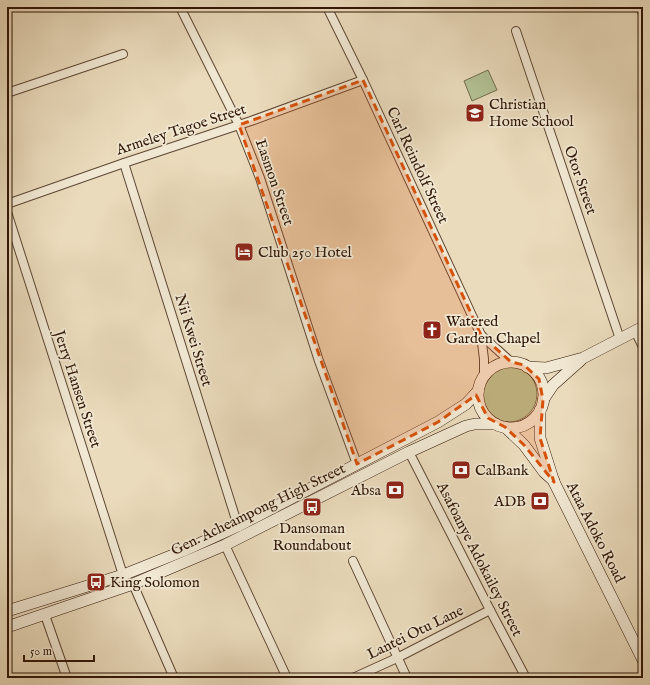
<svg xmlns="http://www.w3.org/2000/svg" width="650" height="685" viewBox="0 0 650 685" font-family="'IM FELL English',serif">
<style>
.grass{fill:#b2c194;stroke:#716c4d}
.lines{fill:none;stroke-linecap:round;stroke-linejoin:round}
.street-casing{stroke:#5e4734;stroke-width:10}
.secondary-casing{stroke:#301606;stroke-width:12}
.street{stroke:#f1e8d3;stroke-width:8}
.secondary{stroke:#f1e8d3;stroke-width:11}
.marked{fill:#d6520b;fill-opacity:0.2;stroke:#d6520b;stroke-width:3;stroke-dasharray:8 5;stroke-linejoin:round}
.labels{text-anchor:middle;stroke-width:3.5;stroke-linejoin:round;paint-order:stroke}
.poi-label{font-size:15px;fill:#301606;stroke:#f1e8d3;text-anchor:start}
.street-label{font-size:15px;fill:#301606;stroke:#f1e8d3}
</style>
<rect width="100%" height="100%" fill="#eadbbc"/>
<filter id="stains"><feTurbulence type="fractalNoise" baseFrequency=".005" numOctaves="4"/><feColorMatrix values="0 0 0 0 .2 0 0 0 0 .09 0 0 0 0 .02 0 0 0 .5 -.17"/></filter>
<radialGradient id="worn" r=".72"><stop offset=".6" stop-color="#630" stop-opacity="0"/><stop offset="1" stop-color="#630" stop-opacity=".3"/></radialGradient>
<g class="grass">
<path d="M 488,70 L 497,90 L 472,101 L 464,81 Z"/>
<circle cx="509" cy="394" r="28"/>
</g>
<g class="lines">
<g class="street-casing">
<g id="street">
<path d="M 180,7 L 239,125 L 260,178 L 319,361 L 357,464"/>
<path d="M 327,7 L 363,80 L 481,335 L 484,359 L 484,376"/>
<path d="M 641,7 L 643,15"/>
<path d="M 516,31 L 620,339"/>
<path d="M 7,93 L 123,54"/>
<path d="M 124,163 L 238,526"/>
<path d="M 7,204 L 124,163 L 251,121 L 363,80"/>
<path d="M 7,212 L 123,575"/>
<path d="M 635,331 L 643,347"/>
<path d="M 481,335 L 511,362"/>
<path d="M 409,452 L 490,610 L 526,678"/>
<path d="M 225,545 L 287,678"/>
<path d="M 353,561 L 407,678"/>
<path d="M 133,584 L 174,678"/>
<path d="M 45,615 L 67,678"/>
<path d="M 353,678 L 397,658 L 490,610"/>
</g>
</g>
<g class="secondary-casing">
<g id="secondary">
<circle cx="511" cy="395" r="33"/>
<path d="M 527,367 L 546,368 L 583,358 L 643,327"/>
<path d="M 543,400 L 553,385 L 581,360"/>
<path d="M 540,410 L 540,438 L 554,482 L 643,660"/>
<path d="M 505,427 L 524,445 L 544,472 L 554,481"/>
<path d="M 7,611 L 123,575 L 183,551 L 238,526 L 438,422 L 466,404 L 478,391"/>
<path d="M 7,627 L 133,584 L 225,545 L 409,452 L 466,426 L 475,424 L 496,424"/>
</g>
</g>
<use href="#street" class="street"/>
<use href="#secondary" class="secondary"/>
</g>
<path class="marked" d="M 363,80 L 481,335 L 511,362 L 524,365 L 539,379 L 543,400 L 540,438 L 554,482 L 524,445 L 505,427 L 488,418 L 476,395 L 438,422 L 357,464 L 239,125 Z"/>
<defs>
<g id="school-square" transform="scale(1)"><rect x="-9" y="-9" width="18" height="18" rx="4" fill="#8f2418" stroke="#f1e8d3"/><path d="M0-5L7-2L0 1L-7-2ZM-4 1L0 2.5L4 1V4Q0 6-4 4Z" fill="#fff"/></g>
<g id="hotel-square" transform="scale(1)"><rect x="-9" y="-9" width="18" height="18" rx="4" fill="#8f2418" stroke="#f1e8d3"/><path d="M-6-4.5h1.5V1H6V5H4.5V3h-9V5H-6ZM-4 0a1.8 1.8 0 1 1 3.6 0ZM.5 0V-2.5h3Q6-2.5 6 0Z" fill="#fff"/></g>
<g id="church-square" transform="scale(1)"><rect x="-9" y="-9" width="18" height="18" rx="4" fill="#8f2418" stroke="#f1e8d3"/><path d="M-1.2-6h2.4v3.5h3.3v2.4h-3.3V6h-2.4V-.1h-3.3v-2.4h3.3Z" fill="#fff"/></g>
<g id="bank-square" transform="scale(1)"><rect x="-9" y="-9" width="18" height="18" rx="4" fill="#8f2418" stroke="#f1e8d3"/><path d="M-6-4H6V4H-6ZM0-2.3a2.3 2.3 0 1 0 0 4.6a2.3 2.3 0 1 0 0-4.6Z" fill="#fff"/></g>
<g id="bus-square" transform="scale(1)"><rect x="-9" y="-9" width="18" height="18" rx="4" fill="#8f2418" stroke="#f1e8d3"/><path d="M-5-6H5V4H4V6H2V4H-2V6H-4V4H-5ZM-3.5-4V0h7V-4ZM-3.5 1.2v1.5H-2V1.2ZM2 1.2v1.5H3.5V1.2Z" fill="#fff"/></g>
</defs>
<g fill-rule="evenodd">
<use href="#school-square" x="475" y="113"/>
<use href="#hotel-square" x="244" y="252"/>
<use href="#church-square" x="432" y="330"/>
<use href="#bank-square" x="461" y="470"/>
<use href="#bank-square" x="395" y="490"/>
<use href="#bank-square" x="540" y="501"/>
<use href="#bus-square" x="312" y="507"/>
<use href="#bus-square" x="96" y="582"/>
</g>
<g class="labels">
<g class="poi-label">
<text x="489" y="109">Christian<tspan x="489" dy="17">Home School</tspan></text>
<text x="258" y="257">Club 250 Hotel</text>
<text x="446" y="326">Watered<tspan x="446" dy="17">Garden Chapel</tspan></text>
<text x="475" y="475">CalBank</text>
<text x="381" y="495" text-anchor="end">Absa</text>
<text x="526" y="506" text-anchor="end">ADB</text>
<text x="312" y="533" text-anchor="middle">Dansoman<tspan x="312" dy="17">Roundabout</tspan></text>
<text x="110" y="587">King Solomon</text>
</g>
<g class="street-label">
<text transform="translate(181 129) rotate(-18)" y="5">Armeley Tagoe Street</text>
<text transform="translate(418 165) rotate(65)" y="5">Carl Reindolf Street</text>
<text transform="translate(581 180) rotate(71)" y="5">Otor Street</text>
<text transform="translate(275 182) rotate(71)" y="5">Easmon Street</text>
<text transform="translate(194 340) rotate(73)" y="5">Nii Kwei Street</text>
<text transform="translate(78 389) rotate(72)" y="5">Jerry Hansen Street</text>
<text transform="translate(258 509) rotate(-26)" y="5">Gen. Acheampong High Street</text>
<text transform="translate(596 532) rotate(63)" y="5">Ataa Adoko Road</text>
<text transform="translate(480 559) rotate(63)" y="5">Asafoanye Adokailey Street</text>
<text transform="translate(415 632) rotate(-26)" y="5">Lantei Otu Lane</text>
</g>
</g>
<rect width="650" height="685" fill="none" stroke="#eadbbc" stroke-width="24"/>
<rect x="8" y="8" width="634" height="669" fill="none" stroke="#301606" stroke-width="2"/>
<rect x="12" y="12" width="626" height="661" fill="none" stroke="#301606"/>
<path d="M24 655v6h70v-6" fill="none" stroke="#301606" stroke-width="2"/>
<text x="30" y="655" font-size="12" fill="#301606" stroke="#f1e8d3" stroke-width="3" paint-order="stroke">50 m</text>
<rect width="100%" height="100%" filter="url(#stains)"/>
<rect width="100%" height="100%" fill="url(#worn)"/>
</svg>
